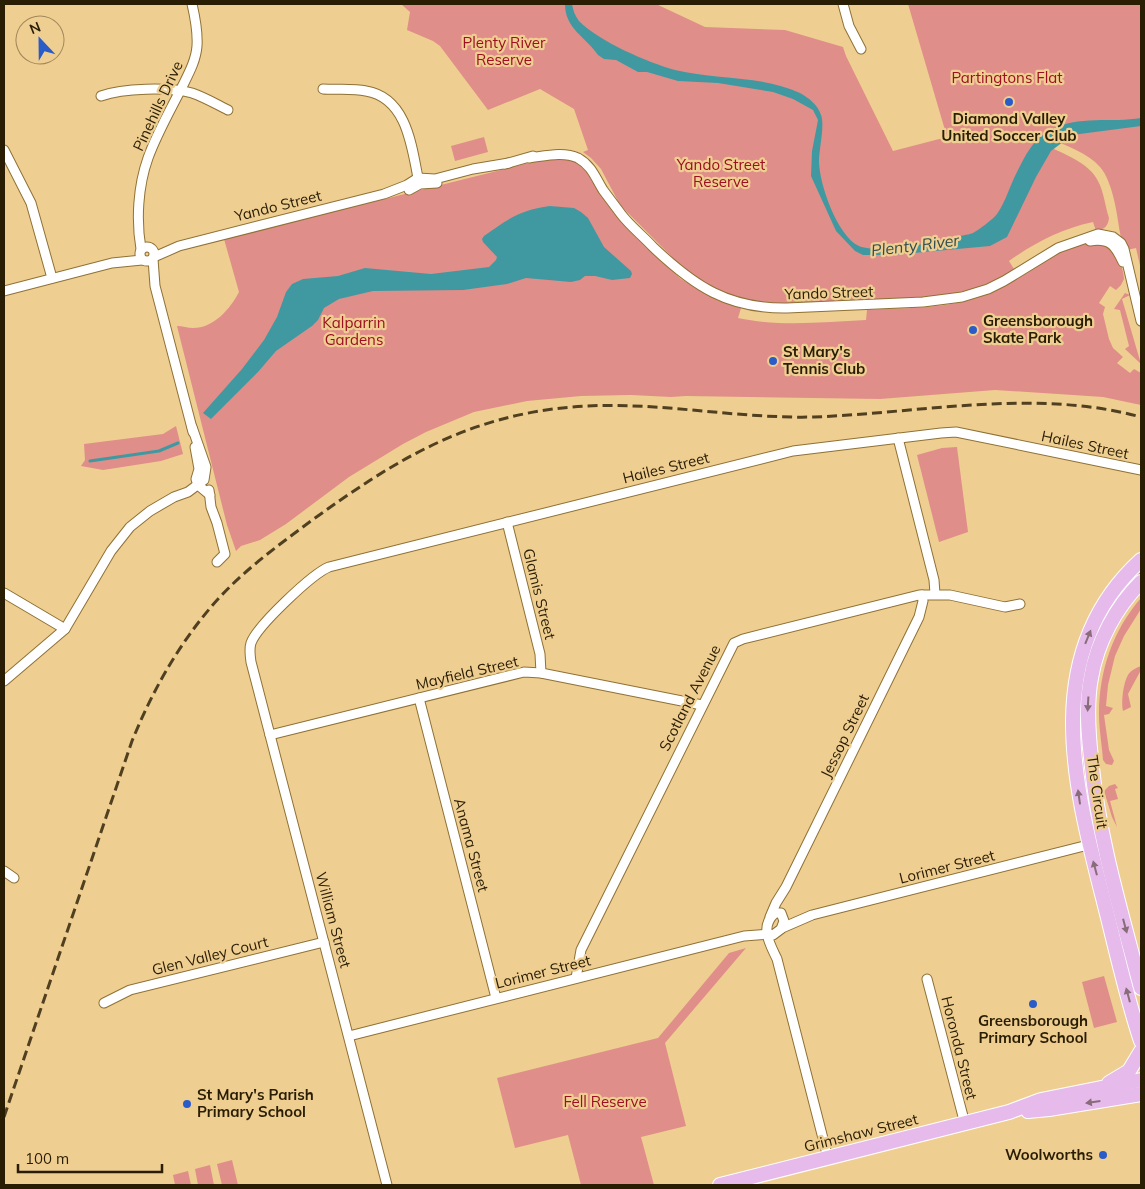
<svg xmlns="http://www.w3.org/2000/svg" width="1145" height="1189" viewBox="0 0 1145 1189" font-family="Mulish,sans-serif">
<style>
.green{fill:#e08e89}
.water{fill:#4099a1}
.lines{fill:none;stroke-linecap:round;stroke-linejoin:round}
.stream{stroke:#4099a1;stroke-width:3}
.minor-casing{stroke:#8f7135;stroke-width:11}
.primary-casing{stroke:#fff;stroke-width:16}
.minor{stroke:#fff;stroke-width:9}
.primary{stroke:#e6bbeb;stroke-width:14}
.rail{stroke:#504020;stroke-width:3;stroke-dasharray:10 5;stroke-linecap:butt}
.oneway{fill:#886c78}
.poi-dot{fill:#295bc9;stroke:#efce91;stroke-width:2}
.labels{text-anchor:middle;stroke-width:4.5;stroke-linejoin:round;paint-order:stroke}
.park-label{font-size:15px;fill:#9d0f21;stroke:#efce91}
.street-label{font-size:15px;fill:#291d04;stroke:#efce91}
.poi-label{font-size:15px;font-weight:bold;fill:#291d04;stroke:#efce91;text-anchor:start}
.water-label{font-size:16px;font-style:italic;fill:#2f4c4e;stroke:#efce91}
</style>
<rect width="100%" height="100%" fill="#efce91"/>
<g class="green">
<path d="M 401,4 L 656,4 L 705,27 L 785,30 L 843,47 L 846,56 L 893,151 L 947,137 L 908,4 L 1141,4 L 1141,270 L 1136,248 L 1127,250 C 1125,245 1121,238 1120,233 C 1117,214 1113,182 1100,167 C 1088,153 1066,146 1050,138 L 1044,144 C 1061,153 1089,162 1098,181 C 1104,192 1105,206 1109,218 C 1108,227 1104,229 1096,231 L 1093,222 C 1061,229 1036,242 1009,261 L 1014,269 L 996,280 L 977,288 L 940,297 L 771,304 L 742,299 L 710,286 L 698,279 L 677,262 L 620,205 L 601,169 L 591,158 L 583,152 L 588,150 L 574,109 L 540,89 L 488,110 L 440,46 L 433,41 L 407,30 L 410,12 Z"/>
<path d="M 484,137 L 488,152 L 455,161 L 451,146 Z"/>
<path d="M 549,158 L 575,159 L 594,176 L 604,199 L 607,200 L 617,216 L 634,235 L 681,279 L 719,301 L 741,308 L 738,318 C 781,327 824,322 866,320 L 867,310 C 903,308 942,309 976,298 C 1017,285 1050,247 1093,242 C 1112,240 1123,263 1124,279 L 1121,285 L 1116,290 L 1110,286 L 1099,303 L 1105,307 L 1103,314 L 1109,339 L 1113,348 L 1123,357 L 1117,363 L 1130,373 L 1134,369 L 1141,373 L 1141,405 L 1103,397 L 995,390 L 880,399 L 686,396 L 671,397 L 631,395 L 581,396 L 527,401 L 474,412 L 426,432 L 403,444 L 349,477 L 286,524 L 260,540 L 241,546 L 236,551 L 227,525 L 177,326 C 182,326 188,328 193,328 C 214,328 230,309 239,292 L 224,239 Z"/>
<path d="M 1125,293 L 1130,295 L 1122,299 L 1141,364 L 1125,349 L 1129,346 L 1120,310 L 1114,309 Z"/>
<path d="M 176,426 L 183,454 L 161,461 L 103,470 L 81,466 L 85,460 L 84,444 L 163,434 Z"/>
<path d="M 957,447 L 968,532 L 939,542 L 917,455 L 942,448 Z"/>
<path d="M 1141,568 L 1141,574 L 1136,579 L 1095,645 L 1088,810 L 1083,790 L 1078,708 L 1089,648 L 1110,606 Z"/>
<path d="M 1141,598 L 1141,609 L 1124,636 L 1115,656 L 1108,685 L 1106,706 L 1113,708 L 1109,714 L 1104,715 L 1109,750 L 1114,761 L 1112,765 L 1106,764 L 1103,760 C 1102,745 1099,729 1099,714 C 1099,671 1113,630 1141,598 Z"/>
<path d="M 1141,666 L 1141,670 L 1128,694 L 1131,707 L 1123,711 C 1121,703 1123,683 1128,675 C 1131,670 1136,668 1141,666 Z"/>
<path d="M 1115,784 L 1118,788 L 1115,789 L 1118,799 L 1110,801 L 1117,827 L 1112,817 L 1104,791 L 1109,786 Z"/>
<path d="M 746,948 L 665,1043 L 686,1126 L 641,1137 L 654,1185 L 581,1185 L 568,1135 L 515,1148 L 497,1078 L 658,1038 L 729,953 Z"/>
<path d="M 1104,976 L 1117,1022 L 1094,1028 L 1082,982 Z"/>
<path d="M 232,1160 L 238,1185 L 222,1185 L 217,1164 Z"/>
<path d="M 210,1165 L 214,1185 L 198,1185 L 195,1169 Z"/>
<path d="M 188,1171 L 191,1185 L 175,1185 L 173,1175 Z"/>
</g>
<g class="water">
<path d="M 565,4 L 572,4 C 573,10 575,16 579,21 C 598,41 649,63 675,70 C 716,80 761,75 800,93 C 809,98 818,105 821,115 C 825,125 819,149 819,161 C 819,183 837,236 859,246 C 863,248 873,249 878,249 C 904,248 932,243 958,237 C 962,235 968,235 973,233 C 980,229 992,220 997,214 C 1006,201 1010,185 1017,172 C 1025,156 1033,139 1050,130 C 1078,115 1112,123 1141,118 L 1141,126 L 1072,135 L 1051,151 L 1036,177 L 1007,237 L 990,246 L 892,255 L 863,255 L 855,251 L 836,231 L 811,176 L 812,151 L 818,120 L 813,110 L 793,99 L 773,92 L 718,83 L 678,81 L 647,72 L 638,72 L 616,60 L 604,59 L 598,55 C 586,37 565,29 565,4 Z"/>
<path d="M 550,206 L 574,208 L 581,212 L 588,218 L 604,247 L 631,271 L 632,274 L 630,278 L 612,280 L 595,276 L 585,276 L 580,280 L 571,282 L 526,278 L 507,284 L 463,290 L 373,291 L 339,299 L 324,308 L 318,320 L 312,326 L 276,351 L 258,372 L 211,419 L 203,413 L 242,369 L 264,340 L 277,317 L 286,292 L 292,284 L 303,279 L 338,276 L 365,268 L 431,274 L 489,267 L 496,260 L 497,257 L 483,242 L 482,239 L 484,236 C 508,219 520,210 550,206 Z"/>
</g>
<g class="lines">
<path class="stream" d="M 90,461 L 159,451 L 178,443"/>
<g class="minor-casing">
<g id="minor">
<path d="M 843,4 L 849,26 L 861,49"/>
<path d="M 323,89 C 337,90 352,88 366,91 C 408,98 412,149 419,183"/>
<path d="M 101,96 C 123,88 169,87 192,93 C 204,97 216,104 228,110"/>
<path d="M 4,150 L 31,203 L 52,278"/>
<path d="M 529,158 C 545,156 563,151 578,158 C 592,166 595,177 603,190 C 609,198 615,206 621,214 C 630,226 643,236 653,247 C 694,286 728,309 787,308 L 923,302 L 962,297 L 988,289 L 1004,281 L 1058,248 L 1098,234 L 1113,237 L 1121,243 L 1124,249 L 1141,321"/>
<path d="M 505,164 L 533,156"/>
<path d="M 409,190 L 420,184 L 437,183"/>
<path d="M 1090,241 C 1110,238 1115,245 1123,262"/>
<circle cx="147" cy="254" r="7"/>
<path d="M 141,249 C 136,220 138,186 148,158 C 157,133 171,109 183,85 C 189,73 196,60 197,46 C 198,31 195,17 192,4"/>
<path d="M 154,257 L 179,246 L 384,194 L 407,185 L 418,178 L 435,179 L 473,169 L 509,163"/>
<path d="M 153,259 L 155,286 L 193,432"/>
<path d="M 4,291 L 112,263 L 142,260"/>
<path d="M 898,438 L 934,580 L 935,594"/>
<path d="M 195,447 L 199,469 L 196,479 L 198,485 L 210,495"/>
<path d="M 209,490 L 211,507 L 217,523 L 225,554 L 217,562"/>
<path d="M 507,522 L 540,654 L 541,673"/>
<path d="M 4,593 L 65,629"/>
<path d="M 4,681 L 65,629 L 111,551 L 130,527 L 150,511 L 174,497 L 188,492 L 204,480 L 206,467 L 192,427"/>
<path d="M 419,698 L 496,998"/>
<path d="M 270,735 L 524,672 L 541,673 L 702,705"/>
<path d="M 4,871 L 14,878"/>
<path d="M 770,917 L 776,903 L 786,887 L 919,617 L 923,601 L 922,595"/>
<path d="M 782,928 L 812,915 L 1088,845"/>
<path d="M 767,931 L 769,934 L 773,935 L 781,929 L 784,921 L 781,913 L 775,913 C 759,927 770,944 777,959 L 828,1158"/>
<path d="M 576,978 L 581,950 L 734,643 L 743,639 L 919,595 L 950,595 L 1005,607 L 1020,604"/>
<path d="M 927,979 L 965,1124"/>
<path d="M 104,1003 L 130,990 L 324,942"/>
<path d="M 349,1036 L 744,936 L 769,934"/>
<path d="M 387,1185 L 251,662 C 250,655 249,649 251,643 C 257,626 312,574 329,567 L 793,451 L 941,433 L 956,432 L 1141,470"/>
</g>
</g>
<g class="primary-casing">
<g id="primary">
<path d="M 1141,560 C 1039,653 1074,785 1104,902 C 1116,949 1126,996 1141,1041"/>
<path d="M 1141,582 C 1116,607 1097,642 1091,678 C 1086,704 1088,731 1091,758 C 1098,836 1121,912 1141,988"/>
<path d="M 1109,1083 L 1129,1071 L 1141,1051"/>
<path d="M 1028,1111 L 1049,1109 L 1141,1094"/>
<path d="M 720,1185 L 1009,1112 L 1041,1100 L 1141,1080"/>
</g>
</g>
<use href="#minor" class="minor"/>
<use href="#primary" class="primary"/>
<path class="rail" d="M 4,1117 L 132,741 C 152,692 177,647 211,607 C 240,573 276,547 311,521 C 395,460 467,416 572,407 C 653,400 733,419 814,417 C 922,413 1035,388 1141,417"/>
</g>
<defs><path id="oneway-solid" d="M-6-.8H1V-3.2L6.5 0L1 3.2V.8H-6Z" transform="scale(1.25)"/></defs>
<g class="oneway">
<use href="#oneway-solid" transform="translate(1088 637) rotate(-68)"/>
<use href="#oneway-solid" transform="translate(1088 704) rotate(93)"/>
<use href="#oneway-solid" transform="translate(1079 797) rotate(-98)"/>
<use href="#oneway-solid" transform="translate(1095 868) rotate(-105)"/>
<use href="#oneway-solid" transform="translate(1125 926) rotate(75)"/>
<use href="#oneway-solid" transform="translate(1128 995) rotate(-105)"/>
<use href="#oneway-solid" transform="translate(1093 1102) rotate(172)"/>
</g>
<g class="poi-dot">
<circle cx="1009" cy="102" r="5"/>
<circle cx="973" cy="330" r="5"/>
<circle cx="773" cy="361" r="5"/>
<circle cx="1033" cy="1004" r="5"/>
<circle cx="187" cy="1104" r="5"/>
<circle cx="1103" cy="1155" r="5"/>
</g>
<g class="labels">
<g class="park-label">
<text x="504" y="48">Plenty River<tspan x="504" dy="17">Reserve</tspan></text>
<text x="1007" y="83">Partingtons Flat</text>
<text x="721" y="170">Yando Street<tspan x="721" dy="17">Reserve</tspan></text>
<text x="354" y="328">Kalparrin<tspan x="354" dy="17">Gardens</tspan></text>
<text x="605" y="1107">Fell Reserve</text>
</g>
<g class="street-label">
<text transform="translate(158 106) rotate(-65)" y="5">Pinehills Drive</text>
<text transform="translate(278 206) rotate(-14)" y="5">Yando Street</text>
<text transform="translate(829 293) rotate(-2)" y="5">Yando Street</text>
<text transform="translate(1085 445) rotate(12)" y="5">Hailes Street</text>
<text transform="translate(666 468) rotate(-14)" y="5">Hailes Street</text>
<text transform="translate(539 594) rotate(76)" y="5">Glamis Street</text>
<text transform="translate(467 673) rotate(-13)" y="5">Mayfield Street</text>
<text transform="translate(690 698) rotate(-63)" y="5">Scotland Avenue</text>
<text transform="translate(845 736) rotate(-64)" y="5">Jessop Street</text>
<text transform="translate(1097 792) rotate(82)" y="5">The Circuit</text>
<text transform="translate(471 845) rotate(75)" y="5">Anama Street</text>
<text transform="translate(947 867) rotate(-14)" y="5">Lorimer Street</text>
<text transform="translate(333 920) rotate(75)" y="5">William Street</text>
<text transform="translate(210 956) rotate(-14)" y="5">Glen Valley Court</text>
<text transform="translate(543 972) rotate(-14)" y="5">Lorimer Street</text>
<text transform="translate(959 1048) rotate(76)" y="5">Horonda Street</text>
<text transform="translate(861 1133) rotate(-14)" y="5">Grimshaw Street</text>
</g>
<g class="poi-label">
<text x="1009" y="124" text-anchor="middle">Diamond Valley<tspan x="1009" dy="17">United Soccer Club</tspan></text>
<text x="983" y="326">Greensborough<tspan x="983" dy="17">Skate Park</tspan></text>
<text x="783" y="357">St Mary's<tspan x="783" dy="17">Tennis Club</tspan></text>
<text x="1033" y="1026" text-anchor="middle">Greensborough<tspan x="1033" dy="17">Primary School</tspan></text>
<text x="197" y="1100">St Mary's Parish<tspan x="197" dy="17">Primary School</tspan></text>
<text x="1093" y="1160" text-anchor="end">Woolworths</text>
</g>
<g class="water-label">
<text transform="translate(915 245) rotate(-7)" y="6">Plenty River</text>
</g>
</g>
<rect width="1145" height="1189" fill="none" stroke="#291d04" stroke-width="10"/>
<g transform="translate(40 40) rotate(338)"><circle r="24" fill="#efce91" stroke="#a08759"/>
<path d="M0-4L9 19L0 12L-9 19Z" fill="#295bc9"/>
<text y="-8" font-size="14" font-weight="bold" text-anchor="middle" fill="#291d04">N</text>
</g>
<path d="M18 1164v8h144v-8" fill="none" stroke="#291d04" stroke-width="2.5"/>
<text x="25" y="1164" font-size="15" fill="#291d04" stroke="#efce91" stroke-width="4" paint-order="stroke">100 m</text>
</svg>
